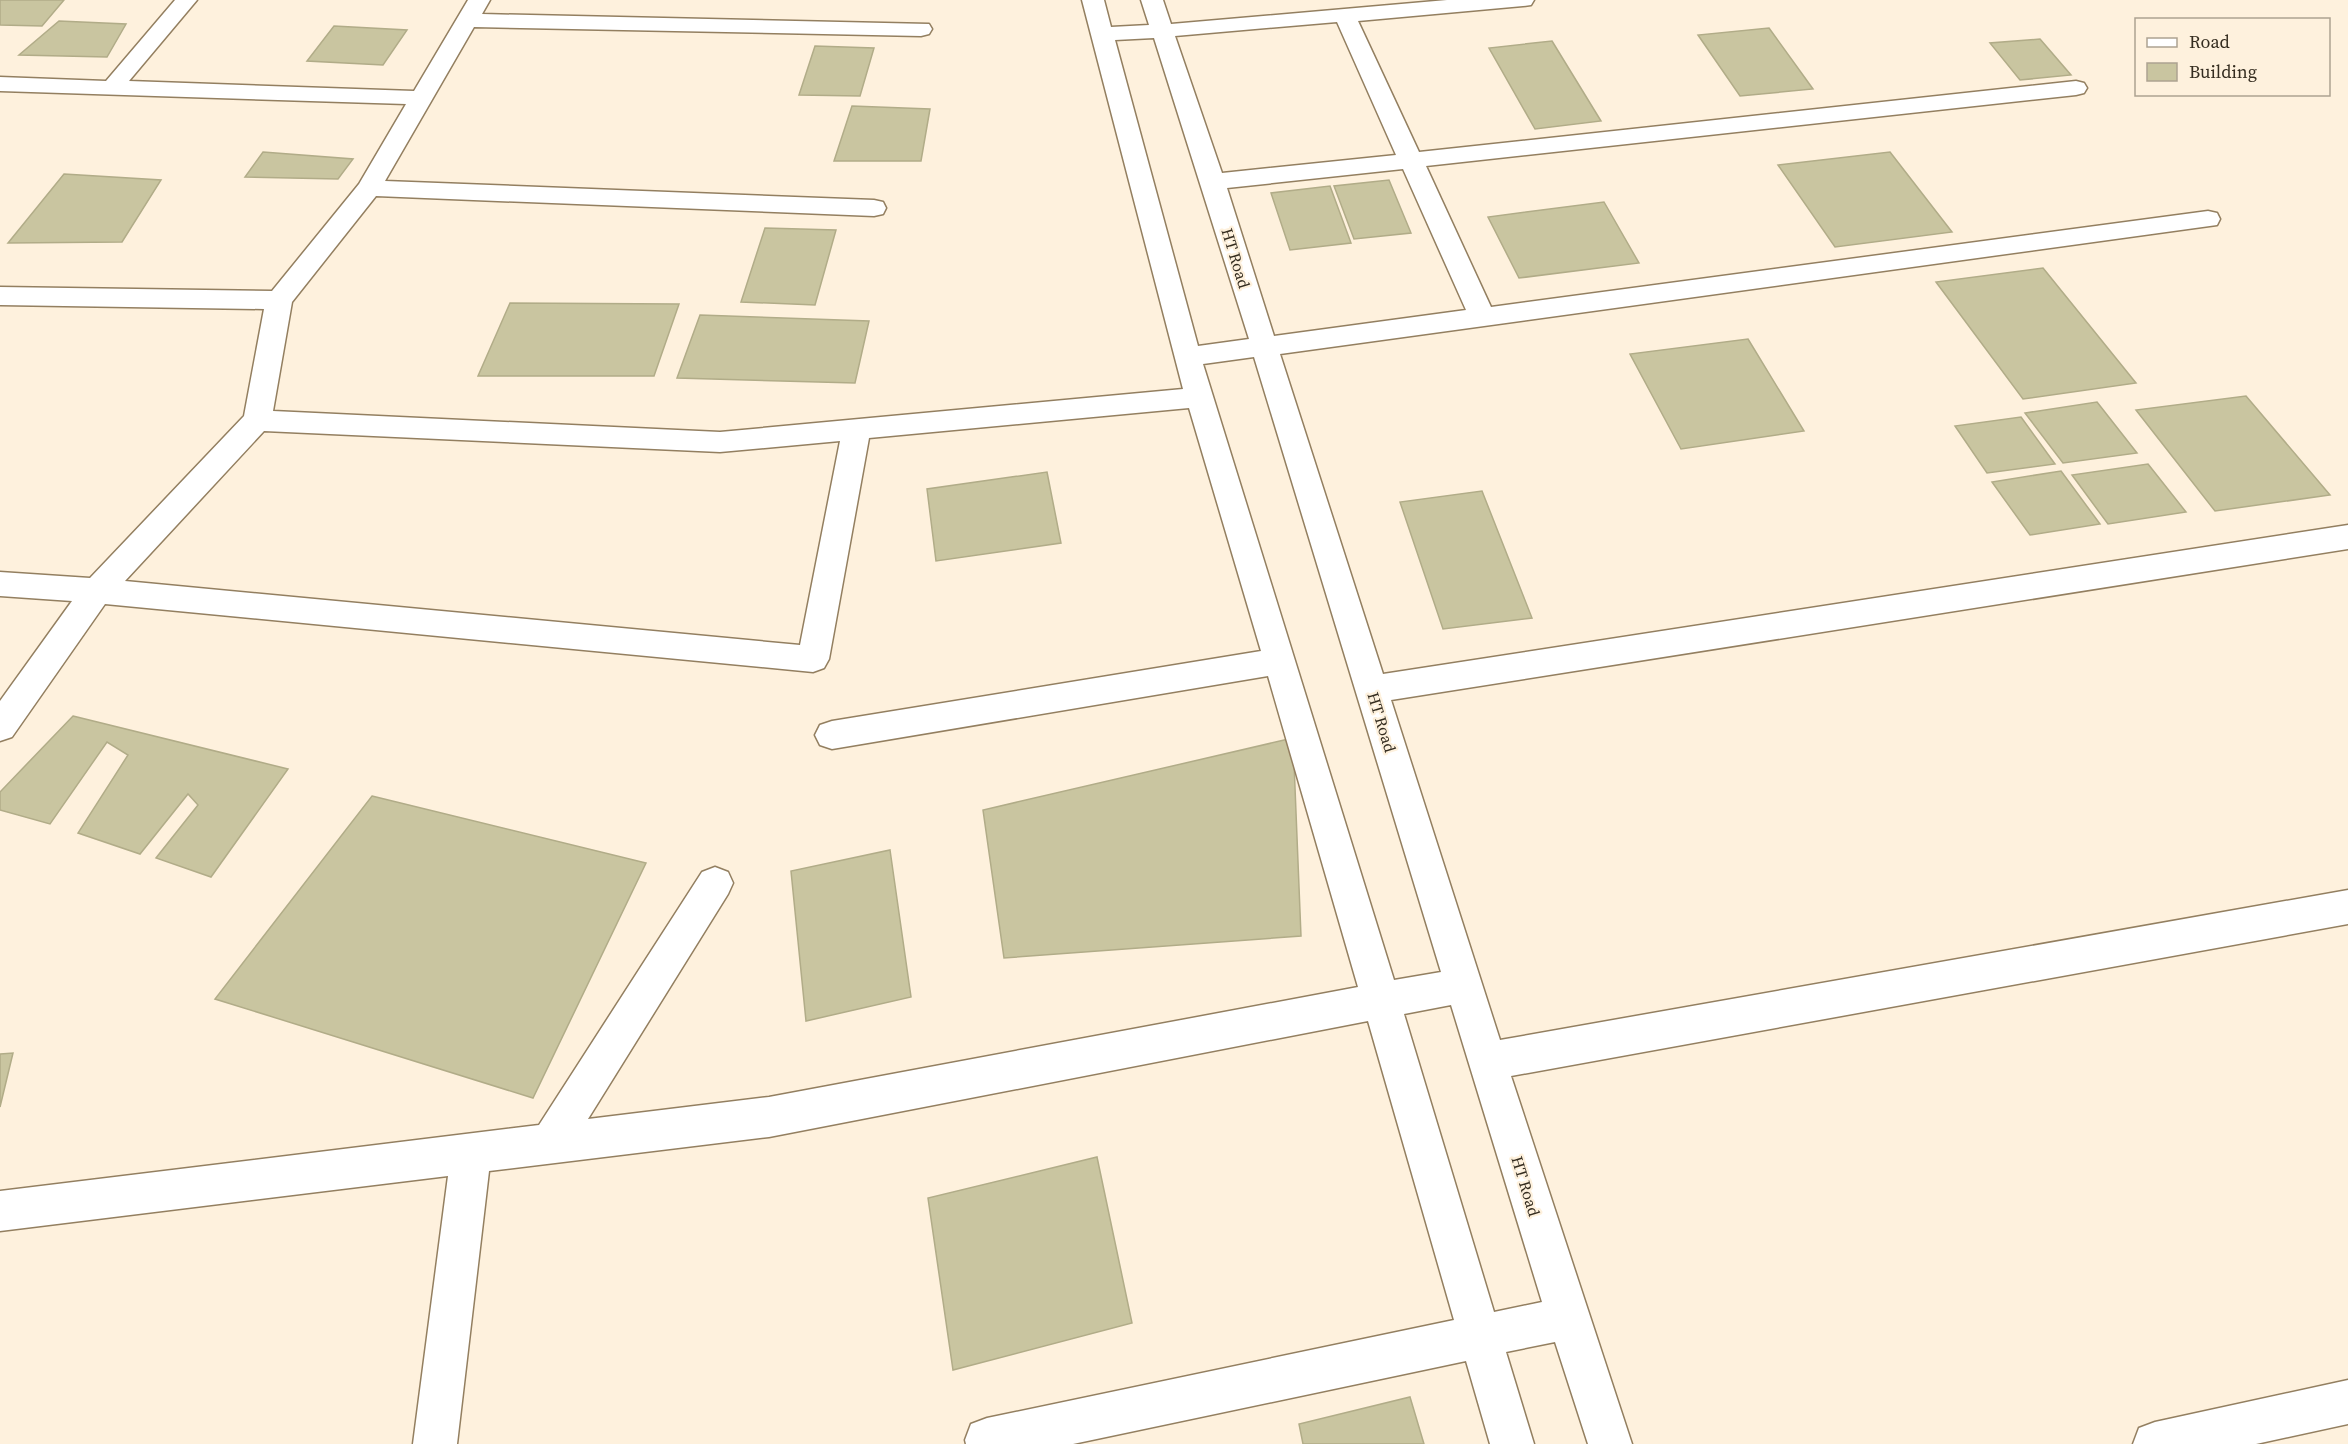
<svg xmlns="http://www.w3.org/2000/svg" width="2348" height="1444" viewBox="0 0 2348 1444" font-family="'Source Serif 4',serif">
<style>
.building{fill:#c9c5a0;stroke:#b1ac88;stroke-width:1.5}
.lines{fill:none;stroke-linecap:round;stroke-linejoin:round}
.minor-casing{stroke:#937f60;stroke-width:3}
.minor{fill:#fff;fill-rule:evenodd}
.labels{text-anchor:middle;stroke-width:4.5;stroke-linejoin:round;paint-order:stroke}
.street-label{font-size:16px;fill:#342c1f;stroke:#fef1dd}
</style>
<rect width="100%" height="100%" fill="#fef1dd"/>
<g class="building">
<path d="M 0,0 L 64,0 L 42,26 L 0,25 Z"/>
<path d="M 59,21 L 126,24 L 107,57 L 19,55 Z"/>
<path d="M 334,26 L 407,30 L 383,65 L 307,61 Z"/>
<path d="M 1769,28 L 1813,89 L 1740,96 L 1698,35 Z"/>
<path d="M 2040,39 L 2071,75 L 2020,80 L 1990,43 Z"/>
<path d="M 1552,41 L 1601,121 L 1535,129 L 1489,48 Z"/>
<path d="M 815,46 L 874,48 L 860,96 L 799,95 Z"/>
<path d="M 852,106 L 930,109 L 921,161 L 834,161 Z"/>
<path d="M 263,152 L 353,159 L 338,179 L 245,177 Z"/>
<path d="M 1890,152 L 1952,232 L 1835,247 L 1778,165 Z"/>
<path d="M 64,174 L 161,180 L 122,242 L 8,243 Z"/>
<path d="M 1389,180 L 1411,233 L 1354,239 L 1334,186 Z"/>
<path d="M 1330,186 L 1351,243 L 1290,250 L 1271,193 Z"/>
<path d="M 1604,202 L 1639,263 L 1519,278 L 1488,217 Z"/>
<path d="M 765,228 L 836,230 L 815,305 L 741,302 Z"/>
<path d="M 2043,268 L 2136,383 L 2023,399 L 1936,282 Z"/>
<path d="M 510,303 L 679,304 L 654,376 L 478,376 Z"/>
<path d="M 700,315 L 869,321 L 855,383 L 677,378 Z"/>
<path d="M 1748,339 L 1804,431 L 1681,449 L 1630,354 Z"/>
<path d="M 2246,396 L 2330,495 L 2215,511 L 2136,410 Z"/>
<path d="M 2097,402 L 2137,453 L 2063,463 L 2025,413 Z"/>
<path d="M 2021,417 L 2055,464 L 1987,473 L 1955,426 Z"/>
<path d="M 2148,464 L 2186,512 L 2108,524 L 2072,475 Z"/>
<path d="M 2061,471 L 2100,524 L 2030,535 L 1992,482 Z"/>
<path d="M 1047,472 L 1061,543 L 936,561 L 927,489 Z"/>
<path d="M 1482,491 L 1532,618 L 1443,629 L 1400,502 Z"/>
<path d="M 73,716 L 288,769 L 211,877 L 156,858 L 198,805 L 188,794 L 140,854 L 78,833 L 128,755 L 107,742 L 50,824 L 0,810 L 0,792 Z"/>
<path d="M 1293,738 L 1301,936 L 1004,958 L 983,810 Z"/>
<path d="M 372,796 L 646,863 L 533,1098 L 215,999 Z"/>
<path d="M 890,850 L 911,997 L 806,1021 L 791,871 Z"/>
<path d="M 13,1053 L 0,1107 L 0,1054 Z"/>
<path d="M 1097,1157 L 1132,1323 L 953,1370 L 928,1198 Z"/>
<path d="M 1410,1397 L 1424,1444 L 1303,1444 L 1299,1424 Z"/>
</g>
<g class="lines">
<g class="minor-casing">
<g id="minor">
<path d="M 175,0 L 197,0 L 129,81 L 414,91 L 468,0 L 490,0 L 482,14 L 929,24 L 932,29 L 929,34 L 921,36 L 474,27 L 385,181 L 874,200 L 883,202 L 886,208 L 883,214 L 874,216 L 376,196 L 292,302 L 273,411 L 720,432 L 1183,389 L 1082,0 L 1104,0 L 1111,27 L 1149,25 L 1141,0 L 1163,0 L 1171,24 L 1447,0 L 1534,0 L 1531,5 L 1523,6 L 1358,21 L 1419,152 L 2076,81 L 2084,83 L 2087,88 L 2084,93 L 2076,95 L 1426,166 L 1491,307 L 2208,211 L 2217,213 L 2220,219 L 2217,225 L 1280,354 L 1383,674 L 2348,525 L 2348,549 L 1391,700 L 1500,1040 L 2348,890 L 2348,924 L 1511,1076 L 1632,1444 L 1588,1444 L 1555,1342 L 1506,1352 L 1534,1444 L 1490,1444 L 1466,1361 L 1073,1444 L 966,1444 L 965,1440 L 971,1424 L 987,1418 L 1454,1320 L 1368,1021 L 769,1137 L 489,1171 L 457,1444 L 413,1444 L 448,1176 L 0,1231 L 0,1191 L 539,1125 L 702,872 L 715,867 L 728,872 L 733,883 L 728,894 L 588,1119 L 769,1097 L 1358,987 L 1268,676 L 832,749 L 820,745 L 815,735 L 820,725 L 832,721 L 1261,651 L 1189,408 L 869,438 L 829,659 L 824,668 L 813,672 L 105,604 L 12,737 L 0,741 L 0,701 L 72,601 L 0,596 L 0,572 L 90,578 L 244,416 L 264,309 L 0,305 L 0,287 L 272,291 L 359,184 L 406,104 L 0,91 L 0,77 L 106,81 ZM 1337,22 L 1396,155 L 1222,173 L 1175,36 ZM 1154,38 L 1249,339 L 1198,346 L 1115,40 ZM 1403,169 L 1466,310 L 1274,336 L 1227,188 ZM 1254,357 L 1441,972 L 1394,980 L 1203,364 ZM 264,431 L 720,452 L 840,441 L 800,645 L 125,581 ZM 1451,1005 L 1542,1302 L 1494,1312 L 1404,1014 Z"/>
<path d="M 2348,1380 L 2348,1424 L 2256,1444 L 2133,1444 L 2139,1428 L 2155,1422 Z"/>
</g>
</g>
<use href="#minor" class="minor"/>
</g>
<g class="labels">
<g class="street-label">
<text transform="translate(1236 258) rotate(73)" y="6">HT Road</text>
<text transform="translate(1382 722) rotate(73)" y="6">HT Road</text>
<text transform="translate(1526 1186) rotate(73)" y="6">HT Road</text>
</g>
</g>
<rect x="2135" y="18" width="195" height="78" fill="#fef1dd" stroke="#ada291" stroke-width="1.5"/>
<rect x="2147" y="38" width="30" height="9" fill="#ffffff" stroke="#ada291" stroke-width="1.5"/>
<text x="2189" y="48" font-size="18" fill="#342c1f">Road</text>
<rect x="2147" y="63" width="30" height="18" fill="#c9c5a0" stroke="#ada291" stroke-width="1.5"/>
<text x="2189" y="78" font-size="18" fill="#342c1f">Building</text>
</svg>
